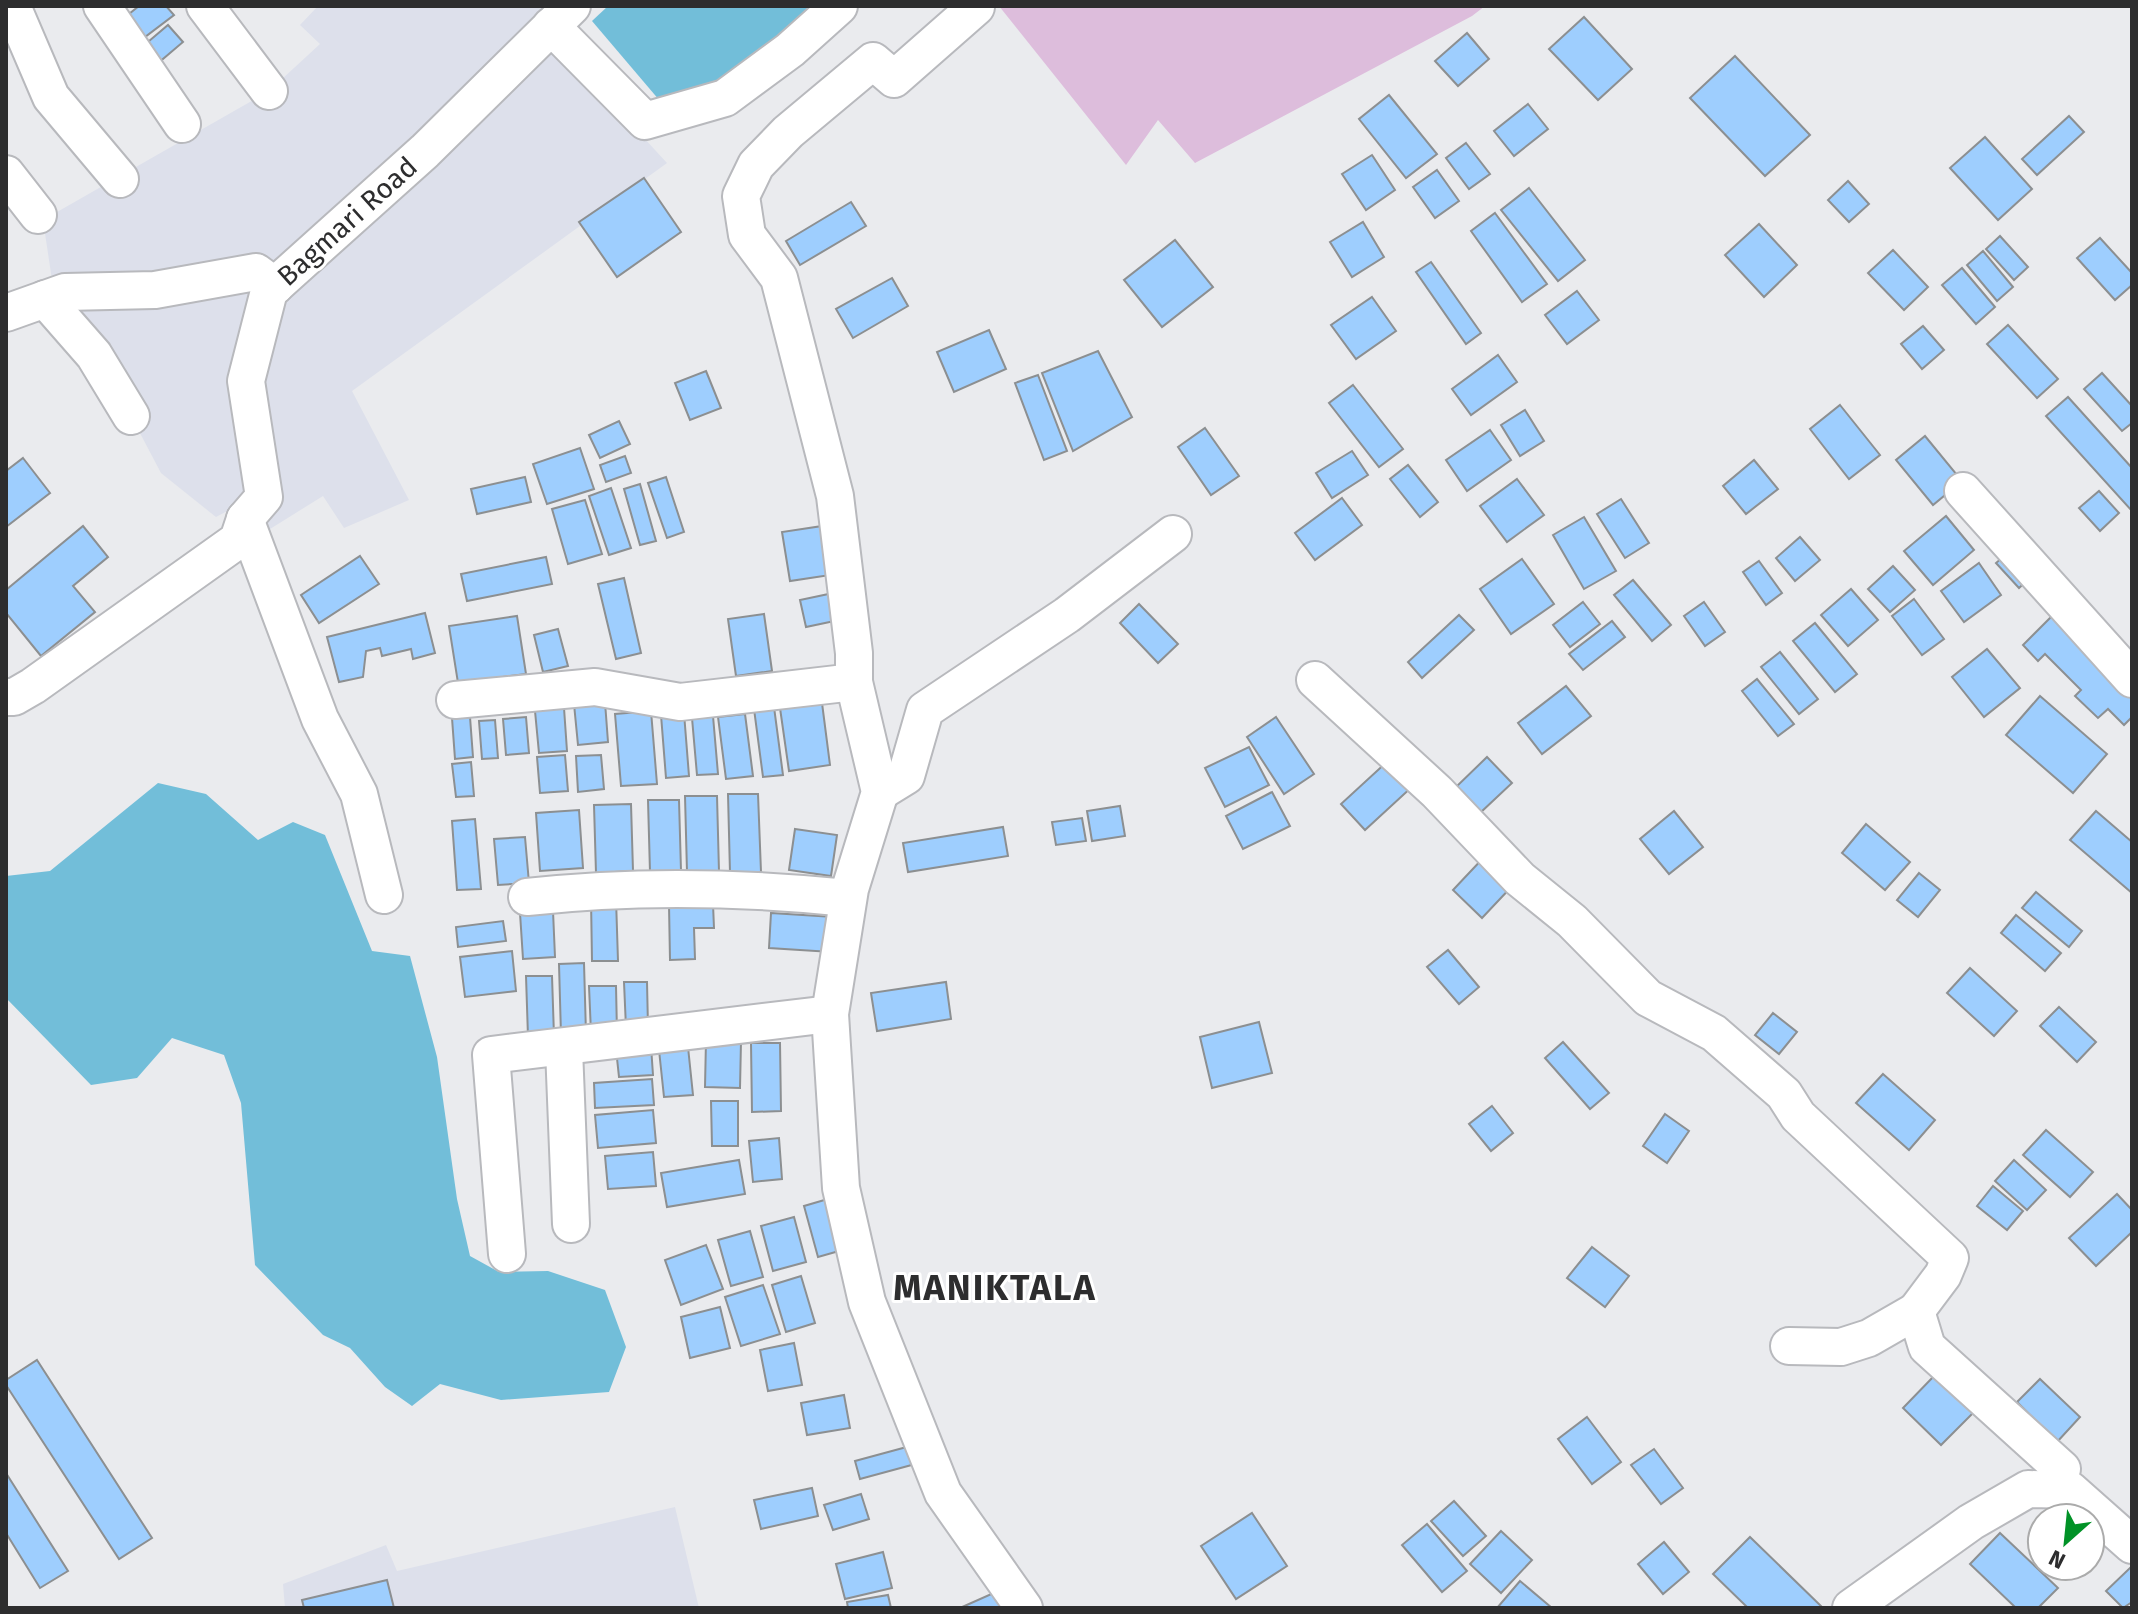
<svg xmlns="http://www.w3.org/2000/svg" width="2138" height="1614" viewBox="0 0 2138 1614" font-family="'Fira Sans',sans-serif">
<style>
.built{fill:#dde0eb}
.green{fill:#ddbddc}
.water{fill:#72bed9}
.building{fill:#9ecefe;stroke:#8c8f91;stroke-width:2}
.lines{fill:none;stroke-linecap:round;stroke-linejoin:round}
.street-casing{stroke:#b8b9bd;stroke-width:40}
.street{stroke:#fff;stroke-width:36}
.labels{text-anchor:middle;stroke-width:6;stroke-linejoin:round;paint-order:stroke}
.street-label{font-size:28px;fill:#2d2d2e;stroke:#fff}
.district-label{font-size:36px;font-weight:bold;letter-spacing:2px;fill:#2d2d2e;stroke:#fff}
</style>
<rect width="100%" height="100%" fill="#eaebee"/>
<g class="built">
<path d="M 318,6 L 553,6 L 285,264 L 151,278 L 52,280 L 43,220 L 269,91 L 320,44 L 300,25 Z"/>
<path d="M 551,37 L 667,163 L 352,391 L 409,500 L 344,528 L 323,496 L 262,534 L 257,387 L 276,298 Z"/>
<path d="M 254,279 L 252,498 L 216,517 L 161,473 L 131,416 L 56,303 Z"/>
<path d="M 675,1507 L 699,1608 L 285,1608 L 283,1584 L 386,1545 L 397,1571 Z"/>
</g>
<path class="green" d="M 999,6 L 1485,6 L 1472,16 L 1195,163 L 1158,120 L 1126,165 Z"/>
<g class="water">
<path d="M 608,6 L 819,6 L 719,86 L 660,101 L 592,21 Z"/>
<path d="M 158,783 L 206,794 L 258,840 L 293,822 L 325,835 L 372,951 L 410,956 L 437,1057 L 457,1199 L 470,1256 L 499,1272 L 548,1271 L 605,1290 L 626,1347 L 609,1392 L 501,1400 L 440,1384 L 412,1406 L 385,1387 L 350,1348 L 323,1335 L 255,1265 L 241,1103 L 224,1055 L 172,1038 L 137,1078 L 91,1085 L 6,998 L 6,876 L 50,871 Z"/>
</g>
<g class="building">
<path d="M 139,6 L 166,6 L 174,15 L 141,40 L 124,18 Z"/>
<path d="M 1584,17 L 1632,69 L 1598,100 L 1549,49 Z"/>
<path d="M 168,25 L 183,42 L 157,64 L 142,47 Z"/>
<path d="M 1467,33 L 1489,59 L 1458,86 L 1435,61 Z"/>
<path d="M 1735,56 L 1810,135 L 1765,176 L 1690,98 Z"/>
<path d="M 1389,95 L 1437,154 L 1406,178 L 1359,119 Z"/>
<path d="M 1528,104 L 1548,129 L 1514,156 L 1494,131 Z"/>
<path d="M 2069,116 L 2084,132 L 2037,175 L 2022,159 Z"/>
<path d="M 1985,137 L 2032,189 L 1998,220 L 1950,168 Z"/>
<path d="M 1466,143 L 1490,174 L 1469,189 L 1446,158 Z"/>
<path d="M 1372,155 L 1395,190 L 1366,210 L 1342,174 Z"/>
<path d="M 1437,170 L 1459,201 L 1435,218 L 1413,187 Z"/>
<path d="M 644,178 L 681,232 L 617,277 L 579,222 Z"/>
<path d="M 1848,181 L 1869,204 L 1849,222 L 1828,200 Z"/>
<path d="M 1529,188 L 1585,260 L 1558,281 L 1501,210 Z"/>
<path d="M 851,202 L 866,226 L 800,265 L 786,241 Z"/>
<path d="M 1495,213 L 1547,284 L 1522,302 L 1471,231 Z"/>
<path d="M 1363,222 L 1384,257 L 1352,277 L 1330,242 Z"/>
<path d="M 1759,224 L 1797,265 L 1764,297 L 1725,255 Z"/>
<path d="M 2000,236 L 2028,267 L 2014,280 L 1986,249 Z"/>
<path d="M 2100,238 L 2132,273 L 2132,285 L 2115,300 L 2077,258 Z"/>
<path d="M 1175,240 L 1213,287 L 1162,327 L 1124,280 Z"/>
<path d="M 1893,250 L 1928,287 L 1904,310 L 1868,273 Z"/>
<path d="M 1983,251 L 2013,287 L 1997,301 L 1967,265 Z"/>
<path d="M 1431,262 L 1481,333 L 1466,344 L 1416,272 Z"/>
<path d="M 1962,268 L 1995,307 L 1976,324 L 1942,285 Z"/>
<path d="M 892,278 L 908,306 L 853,338 L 836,309 Z"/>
<path d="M 1577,291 L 1599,320 L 1567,344 L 1545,315 Z"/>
<path d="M 1372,297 L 1396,331 L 1356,359 L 1331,325 Z"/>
<path d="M 2008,325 L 2058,379 L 2037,398 L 1987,344 Z"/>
<path d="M 1923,326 L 1944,350 L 1922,369 L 1901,344 Z"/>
<path d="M 989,330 L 1006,369 L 954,392 L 937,352 Z"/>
<path d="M 1098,351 L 1132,417 L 1073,451 L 1042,373 Z"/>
<path d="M 1498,355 L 1517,382 L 1471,415 L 1452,389 Z"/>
<path d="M 706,371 L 721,408 L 690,420 L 675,383 Z"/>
<path d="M 2102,373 L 2132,406 L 2132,423 L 2122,431 L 2084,389 Z"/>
<path d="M 1038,375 L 1067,451 L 1044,460 L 1015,383 Z"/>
<path d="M 1353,385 L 1403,449 L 1379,467 L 1329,403 Z"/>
<path d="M 2068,397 L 2132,468 L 2132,511 L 2046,416 Z"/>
<path d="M 1840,405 L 1880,455 L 1849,479 L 1810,429 Z"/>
<path d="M 1525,410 L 1544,441 L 1520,456 L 1501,425 Z"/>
<path d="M 619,421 L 630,444 L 600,458 L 589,435 Z"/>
<path d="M 1205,428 L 1239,476 L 1211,495 L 1178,447 Z"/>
<path d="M 1490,430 L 1511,460 L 1467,491 L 1446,460 Z"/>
<path d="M 1925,436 L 1962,481 L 1933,505 L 1896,460 Z"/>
<path d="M 580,448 L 594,489 L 547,504 L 533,464 Z"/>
<path d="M 1352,451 L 1368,475 L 1332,498 L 1316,473 Z"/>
<path d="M 625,456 L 631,473 L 606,482 L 600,465 Z"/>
<path d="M 23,458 L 50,493 L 6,527 L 6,471 Z"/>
<path d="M 1754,460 L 1778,489 L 1746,514 L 1723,486 Z"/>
<path d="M 1408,465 L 1438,502 L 1420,517 L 1390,479 Z"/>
<path d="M 525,477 L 531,502 L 477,514 L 471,489 Z"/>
<path d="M 666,477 L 684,532 L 667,538 L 648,483 Z"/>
<path d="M 1517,479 L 1544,515 L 1507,542 L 1480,506 Z"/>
<path d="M 640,484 L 656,541 L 640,545 L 624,489 Z"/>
<path d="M 611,488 L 631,548 L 609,555 L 589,496 Z"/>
<path d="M 2099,491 L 2119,513 L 2100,531 L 2079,508 Z"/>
<path d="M 1342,498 L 1362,525 L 1315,560 L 1295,533 Z"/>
<path d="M 1621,499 L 1649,543 L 1625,558 L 1597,514 Z"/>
<path d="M 585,500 L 602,554 L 568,564 L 552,509 Z"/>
<path d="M 1946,516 L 1974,550 L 1933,585 L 1904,551 Z"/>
<path d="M 1584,517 L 1616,571 L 1584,589 L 1553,535 Z"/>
<path d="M 829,525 L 837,574 L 790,581 L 782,532 Z"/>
<path d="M 83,526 L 108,557 L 73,586 L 95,612 L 41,656 L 6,613 L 6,590 Z"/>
<path d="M 1800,537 L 1820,560 L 1795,581 L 1776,558 Z"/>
<path d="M 2010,551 L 2033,575 L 2019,588 L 1996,563 Z"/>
<path d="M 360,556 L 379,584 L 319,623 L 301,595 Z"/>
<path d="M 546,557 L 552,584 L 467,601 L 461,574 Z"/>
<path d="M 1522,559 L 1554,604 L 1511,634 L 1480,589 Z"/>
<path d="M 1759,561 L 1782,593 L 1766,605 L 1743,572 Z"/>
<path d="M 1979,563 L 2001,595 L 1964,622 L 1941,591 Z"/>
<path d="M 1893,566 L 1915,590 L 1890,612 L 1868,589 Z"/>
<path d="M 624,578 L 641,653 L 616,659 L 598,584 Z"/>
<path d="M 1633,580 L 1671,625 L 1652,641 L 1614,595 Z"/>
<path d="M 1851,589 L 1878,620 L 1848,646 L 1821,615 Z"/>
<path d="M 838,592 L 844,619 L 806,627 L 800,600 Z"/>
<path d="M 1914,599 L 1944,639 L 1922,655 L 1892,616 Z"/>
<path d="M 1583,602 L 1600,624 L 1570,647 L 1553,625 Z"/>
<path d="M 1704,602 L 1725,632 L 1705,646 L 1684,616 Z"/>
<path d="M 1139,604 L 1178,644 L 1158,663 L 1120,623 Z"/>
<path d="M 425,613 L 435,653 L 413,659 L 411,649 L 382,656 L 380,648 L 366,651 L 363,677 L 339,682 L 327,637 Z"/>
<path d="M 764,614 L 772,671 L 736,676 L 728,619 Z"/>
<path d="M 1459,615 L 1474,630 L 1422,678 L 1408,662 Z"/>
<path d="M 2053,615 L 2132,694 L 2132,717 L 2124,725 L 2108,709 L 2098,718 L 2075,696 L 2081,690 L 2045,654 L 2038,661 L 2023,645 Z"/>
<path d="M 517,616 L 526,674 L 458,683 L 449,626 Z"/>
<path d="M 1612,621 L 1625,637 L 1583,670 L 1569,654 Z"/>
<path d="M 1815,623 L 1857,674 L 1835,692 L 1793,641 Z"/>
<path d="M 558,629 L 568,666 L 543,672 L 534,635 Z"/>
<path d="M 1987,649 L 2020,688 L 1984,717 L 1952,677 Z"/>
<path d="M 1780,652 L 1818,699 L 1799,714 L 1761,667 Z"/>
<path d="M 1757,679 L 1794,724 L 1778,736 L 1742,691 Z"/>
<path d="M 1566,686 L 1591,716 L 1542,754 L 1518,723 Z"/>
<path d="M 2040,696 L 2107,754 L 2073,793 L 2006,735 Z"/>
<path d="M 605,702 L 608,742 L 578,745 L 574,704 Z"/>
<path d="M 822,703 L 830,765 L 789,771 L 780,708 Z"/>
<path d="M 774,707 L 783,775 L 763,777 L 754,709 Z"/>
<path d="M 564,708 L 567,751 L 539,753 L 535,711 Z"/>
<path d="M 651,711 L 657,784 L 621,786 L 615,714 Z"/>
<path d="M 684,713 L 689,776 L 666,778 L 661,715 Z"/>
<path d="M 745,714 L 753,776 L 726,779 L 718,717 Z"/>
<path d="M 713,716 L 718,774 L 697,775 L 692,718 Z"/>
<path d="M 470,717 L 473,757 L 455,759 L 452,718 Z"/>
<path d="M 526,717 L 529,753 L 506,755 L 503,719 Z"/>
<path d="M 1276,717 L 1314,774 L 1284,794 L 1247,737 Z"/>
<path d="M 495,720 L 498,758 L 482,759 L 479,721 Z"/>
<path d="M 1249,747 L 1269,785 L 1225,807 L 1205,768 Z"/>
<path d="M 565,755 L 568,791 L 540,793 L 537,757 Z"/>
<path d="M 601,755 L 604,789 L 578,792 L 576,756 Z"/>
<path d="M 1487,757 L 1512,783 L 1480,813 L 1456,787 Z"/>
<path d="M 1390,759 L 1414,785 L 1365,830 L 1341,804 Z"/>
<path d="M 471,762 L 474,796 L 456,797 L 452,764 Z"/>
<path d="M 1272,792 L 1290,826 L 1243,849 L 1226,816 Z"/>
<path d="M 728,794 L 758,794 L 761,872 L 730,873 Z"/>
<path d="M 685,796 L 717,796 L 719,872 L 687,872 Z"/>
<path d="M 648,800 L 679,800 L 681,871 L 650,872 Z"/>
<path d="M 631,804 L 633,871 L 596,873 L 594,805 Z"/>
<path d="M 1120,806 L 1125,836 L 1092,841 L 1087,811 Z"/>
<path d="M 579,810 L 583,868 L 540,871 L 536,813 Z"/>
<path d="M 1674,811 L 1703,847 L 1669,874 L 1640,839 Z"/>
<path d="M 2096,811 L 2132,842 L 2132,893 L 2070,840 Z"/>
<path d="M 1082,818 L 1086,841 L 1056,845 L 1052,822 Z"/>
<path d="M 475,819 L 481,889 L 457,890 L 452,821 Z"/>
<path d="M 1866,824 L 1910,862 L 1885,890 L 1842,853 Z"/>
<path d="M 1003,827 L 1008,856 L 908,872 L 903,843 Z"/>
<path d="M 795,829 L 837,835 L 831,876 L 789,870 Z"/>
<path d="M 525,837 L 529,883 L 498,885 L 494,839 Z"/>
<path d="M 1486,855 L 1515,883 L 1482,918 L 1453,890 Z"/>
<path d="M 1919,873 L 1940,890 L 1918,917 L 1897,900 Z"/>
<path d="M 2036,892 L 2082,931 L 2069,947 L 2022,908 Z"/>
<path d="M 591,899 L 616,899 L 618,961 L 592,961 Z"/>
<path d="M 713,904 L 714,928 L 694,928 L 695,959 L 670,960 L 669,905 Z"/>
<path d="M 553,911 L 555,957 L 523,959 L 520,913 Z"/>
<path d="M 771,913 L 834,917 L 831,952 L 769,948 Z"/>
<path d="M 2016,915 L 2061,953 L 2045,971 L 2001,933 Z"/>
<path d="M 503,921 L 506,941 L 458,947 L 456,927 Z"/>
<path d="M 1448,950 L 1479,987 L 1459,1004 L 1427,967 Z"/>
<path d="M 512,951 L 516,991 L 465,997 L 460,957 Z"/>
<path d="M 584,963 L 586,1034 L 561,1035 L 559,964 Z"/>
<path d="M 1970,968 L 2017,1011 L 1994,1036 L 1947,993 Z"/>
<path d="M 526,976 L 552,976 L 554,1036 L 528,1037 Z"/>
<path d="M 624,982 L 647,982 L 648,1027 L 626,1028 Z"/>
<path d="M 946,982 L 951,1019 L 877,1031 L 871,993 Z"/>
<path d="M 589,986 L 616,986 L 617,1033 L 591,1033 Z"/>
<path d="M 2059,1007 L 2096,1042 L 2077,1062 L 2040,1026 Z"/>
<path d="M 1773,1013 L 1797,1032 L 1779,1054 L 1755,1035 Z"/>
<path d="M 1259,1022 L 1272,1073 L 1212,1088 L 1200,1037 Z"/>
<path d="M 706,1040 L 741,1041 L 740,1088 L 705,1087 Z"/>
<path d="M 1563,1042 L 1609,1093 L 1590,1109 L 1545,1058 Z"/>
<path d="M 751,1043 L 780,1043 L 781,1111 L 752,1112 Z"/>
<path d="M 651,1046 L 653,1075 L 619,1077 L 616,1049 Z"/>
<path d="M 688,1047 L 693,1095 L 664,1097 L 659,1050 Z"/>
<path d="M 1883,1074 L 1935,1120 L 1909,1150 L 1856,1103 Z"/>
<path d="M 652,1079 L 654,1105 L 595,1108 L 594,1083 Z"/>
<path d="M 711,1101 L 738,1101 L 738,1146 L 712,1146 Z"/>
<path d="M 1492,1106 L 1513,1133 L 1491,1151 L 1469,1124 Z"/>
<path d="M 653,1110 L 656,1143 L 598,1148 L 595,1115 Z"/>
<path d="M 1665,1114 L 1689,1131 L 1667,1163 L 1643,1146 Z"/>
<path d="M 2046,1130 L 2093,1172 L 2070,1197 L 2023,1155 Z"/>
<path d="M 779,1138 L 782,1179 L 753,1182 L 749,1141 Z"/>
<path d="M 653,1152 L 656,1186 L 608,1189 L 605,1156 Z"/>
<path d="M 739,1160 L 745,1194 L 667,1207 L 661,1173 Z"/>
<path d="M 2014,1160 L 2046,1190 L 2027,1210 L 1995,1181 Z"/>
<path d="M 1993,1186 L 2023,1211 L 2007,1230 L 1977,1206 Z"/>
<path d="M 2117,1194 L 2132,1210 L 2132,1232 L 2096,1266 L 2069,1238 Z"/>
<path d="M 838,1196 L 853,1247 L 818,1257 L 804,1206 Z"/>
<path d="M 794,1217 L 806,1262 L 773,1271 L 761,1226 Z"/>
<path d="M 750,1231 L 763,1277 L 731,1286 L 718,1240 Z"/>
<path d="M 706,1245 L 723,1289 L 681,1305 L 665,1260 Z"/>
<path d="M 1592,1247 L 1629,1276 L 1605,1307 L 1567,1278 Z"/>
<path d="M 801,1276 L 815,1323 L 786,1332 L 772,1285 Z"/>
<path d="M 763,1285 L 780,1334 L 741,1346 L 725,1297 Z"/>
<path d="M 720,1307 L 730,1348 L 690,1358 L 681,1317 Z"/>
<path d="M 794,1343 L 802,1385 L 768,1391 L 760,1350 Z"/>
<path d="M 37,1360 L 152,1538 L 119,1559 L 6,1385 L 6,1380 Z"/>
<path d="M 1935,1375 L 1973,1413 L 1941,1445 L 1903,1408 Z"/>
<path d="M 2040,1379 L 2080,1417 L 2057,1442 L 2017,1402 Z"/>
<path d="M 844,1395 L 850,1428 L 807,1435 L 801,1403 Z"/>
<path d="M 1587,1417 L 1621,1462 L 1592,1484 L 1558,1439 Z"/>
<path d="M 914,1445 L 919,1463 L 860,1479 L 855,1461 Z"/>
<path d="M 1654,1449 L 1683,1488 L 1661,1504 L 1631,1465 Z"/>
<path d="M 6,1473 L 68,1571 L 40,1588 L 6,1533 Z"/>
<path d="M 812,1488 L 818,1516 L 761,1529 L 754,1500 Z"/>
<path d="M 861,1494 L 869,1519 L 833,1530 L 824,1505 Z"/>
<path d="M 1454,1501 L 1486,1536 L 1463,1556 L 1431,1521 Z"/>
<path d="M 1252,1513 L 1287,1566 L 1236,1599 L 1201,1546 Z"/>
<path d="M 1427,1524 L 1467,1571 L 1442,1592 L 1402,1545 Z"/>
<path d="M 1501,1531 L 1532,1560 L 1501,1593 L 1470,1564 Z"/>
<path d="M 2000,1533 L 2058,1588 L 2038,1608 L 2016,1608 L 1970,1564 Z"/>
<path d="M 1750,1537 L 1823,1608 L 1748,1608 L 1713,1574 Z"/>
<path d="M 1664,1542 L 1689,1572 L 1663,1594 L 1638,1564 Z"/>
<path d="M 883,1552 L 892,1588 L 845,1599 L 836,1564 Z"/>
<path d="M 2132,1566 L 2132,1602 L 2123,1608 L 2106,1591 Z"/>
<path d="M 387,1580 L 394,1608 L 304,1608 L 302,1600 Z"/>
<path d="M 1520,1581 L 1552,1608 L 1497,1608 Z"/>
<path d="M 998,1591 L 1006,1608 L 960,1608 Z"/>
<path d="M 888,1595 L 891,1608 L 848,1608 L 847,1602 Z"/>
</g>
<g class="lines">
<g class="street-casing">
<g id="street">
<path d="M 12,6 L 51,97 L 120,179"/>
<path d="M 102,6 L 182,124"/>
<path d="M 205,6 L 269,91"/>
<path d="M 976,7 L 894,79 L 873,61 L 788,132 L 756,165 L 741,196 L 747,235 L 779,278 L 835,496 L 854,653 L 854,682 L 880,792 L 850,889 L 830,1014 L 841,1188 L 867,1302 L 943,1493 L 1024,1608"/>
<path d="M 551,26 L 645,121 L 725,98 L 790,50 L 839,6"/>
<path d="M 6,174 L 38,215"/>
<path d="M 45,299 L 94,355 L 131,416"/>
<path d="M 6,313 L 65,292 L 155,290 L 256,272 L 275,286"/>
<path d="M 1963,491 L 2132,679"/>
<path d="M 245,519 L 320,719 L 359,794 L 384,895"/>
<path d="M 1315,680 L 1437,792 L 1520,879 L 1572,921 L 1648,998 L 1714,1033 L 1784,1094 L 1798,1116 L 1950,1258 L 1943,1275 L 1916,1311 L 1927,1347 L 2062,1469"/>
<path d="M 6,697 L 14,697 L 33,686 L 238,540 L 245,519 L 264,497 L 246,381 L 269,291 L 425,151 L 572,6"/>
<path d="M 455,700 L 595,687 L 680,702 L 854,682"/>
<path d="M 880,792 L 906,776 L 925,710 L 1067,615 L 1173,534"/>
<path d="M 527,897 C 634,885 741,887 848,898"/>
<path d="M 564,1049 L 571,1224"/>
<path d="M 507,1254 L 491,1055 L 830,1014"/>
<path d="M 1789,1346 L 1841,1347 L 1869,1338 L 1916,1311"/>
<path d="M 1851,1608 L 1971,1522 L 2028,1489 L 2070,1490 L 2132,1545"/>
</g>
</g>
<use href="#street" class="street"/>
</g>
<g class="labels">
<g class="street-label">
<text transform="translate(347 221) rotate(-42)" y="10">Bagmari Road</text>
</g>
<g class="district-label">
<text x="995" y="1300">MANIKTALA</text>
</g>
</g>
<rect width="2138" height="1614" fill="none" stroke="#2d2d2e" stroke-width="16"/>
<g transform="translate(2066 1542) rotate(207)"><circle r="38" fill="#ffffff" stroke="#ababab" stroke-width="2"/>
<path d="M0-6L14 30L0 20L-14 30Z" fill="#019227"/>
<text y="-12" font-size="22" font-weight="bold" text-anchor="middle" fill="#2d2d2e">N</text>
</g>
</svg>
